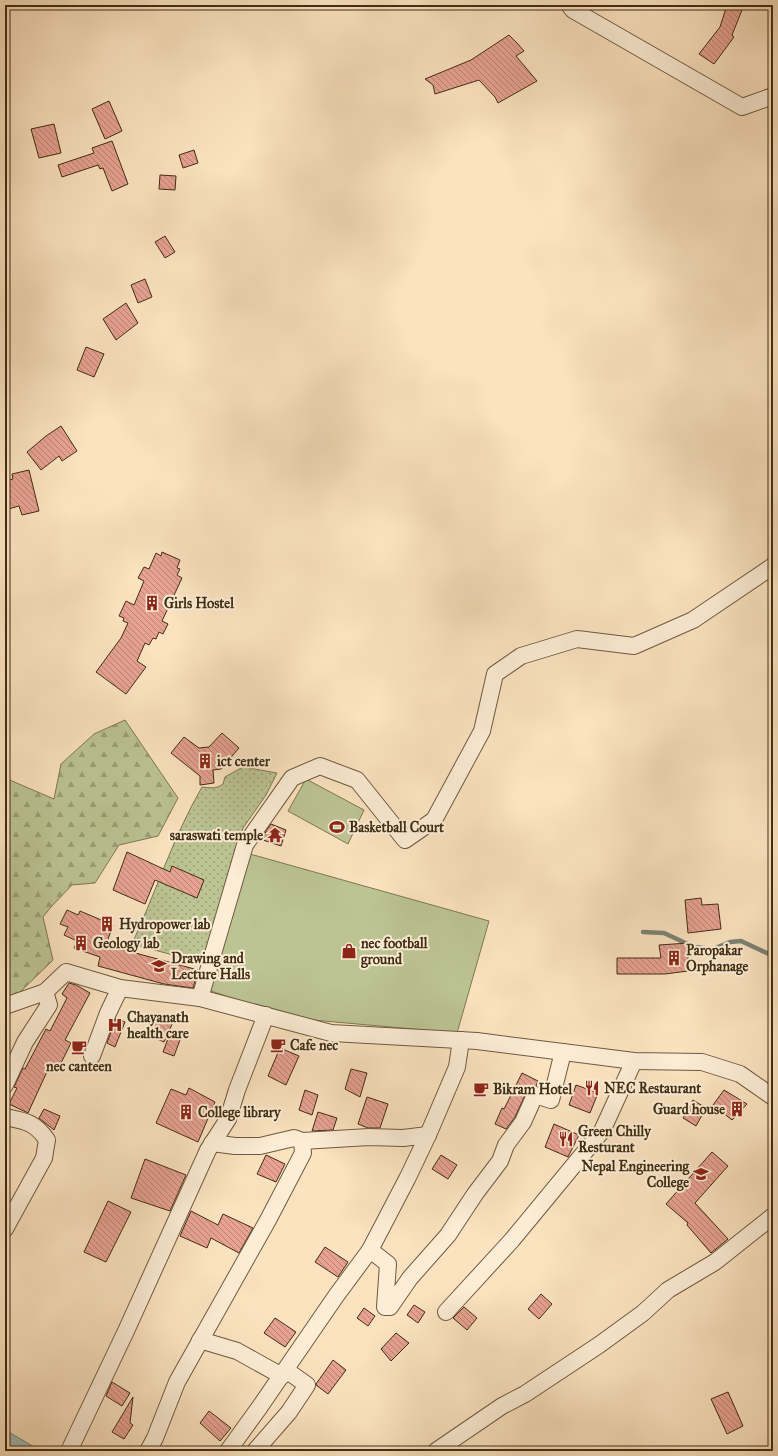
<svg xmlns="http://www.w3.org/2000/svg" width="778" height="1456" viewBox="0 0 778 1456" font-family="'IM FELL Great Primer',serif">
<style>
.grass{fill:#bcc494;stroke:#7e7853}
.forest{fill:url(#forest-firs);stroke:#7e7853}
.park{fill:url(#park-dots);stroke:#7e7853}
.water{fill:#a0bdb9;stroke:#7a8376}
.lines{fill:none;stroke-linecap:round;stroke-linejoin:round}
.stream{stroke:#7a8376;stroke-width:4.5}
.building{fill:url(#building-back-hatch);stroke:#402d12}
.minor-casing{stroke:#6f5a3e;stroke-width:18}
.minor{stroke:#fcedd6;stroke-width:16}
.labels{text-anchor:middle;stroke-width:4;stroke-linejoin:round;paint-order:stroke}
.poi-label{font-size:14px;font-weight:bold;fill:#402d12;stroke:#fcedd6;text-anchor:start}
</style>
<defs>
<pattern id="forest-firs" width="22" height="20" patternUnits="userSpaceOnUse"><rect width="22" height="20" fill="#bcc494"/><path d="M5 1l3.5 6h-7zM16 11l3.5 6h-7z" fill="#9aa077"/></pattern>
<pattern id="park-dots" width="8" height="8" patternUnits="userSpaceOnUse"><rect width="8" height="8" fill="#bcc494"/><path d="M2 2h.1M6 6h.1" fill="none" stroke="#9aa077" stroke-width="1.8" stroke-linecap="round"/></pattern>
<pattern id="building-back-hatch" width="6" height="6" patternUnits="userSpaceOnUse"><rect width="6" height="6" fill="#e7a292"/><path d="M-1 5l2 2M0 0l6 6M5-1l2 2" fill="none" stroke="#bd8476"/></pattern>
</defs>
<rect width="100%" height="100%" fill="#fbe3c0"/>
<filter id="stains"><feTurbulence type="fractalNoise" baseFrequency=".005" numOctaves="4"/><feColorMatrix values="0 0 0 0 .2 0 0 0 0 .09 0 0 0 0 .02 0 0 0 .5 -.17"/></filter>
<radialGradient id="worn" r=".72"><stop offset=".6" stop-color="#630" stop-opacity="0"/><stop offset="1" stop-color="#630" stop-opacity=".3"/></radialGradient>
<g class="grass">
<path d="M 306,779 L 364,810 L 348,844 L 288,811 Z"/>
<path d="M 250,854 L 489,921 L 457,1033 L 291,1018 L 208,990 Z"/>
</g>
<path class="forest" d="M 125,720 L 178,798 L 158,836 L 119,845 L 95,883 L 72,885 L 51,907 L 43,917 L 53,960 L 15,997 L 5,998 L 5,778 L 54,799 L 61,764 L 94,734 Z"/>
<path class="park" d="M 243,767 L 277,773 L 266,795 L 243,828 L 203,963 L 132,944 C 156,892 173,837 202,787 C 210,788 217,789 223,784 L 225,777 Z"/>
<path class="water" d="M 7,1431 L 41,1451 L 5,1451 L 5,1434 Z"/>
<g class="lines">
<path class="stream" d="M 643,932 L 664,933 L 694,947 L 713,949 L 730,942 L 741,941 L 773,956"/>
</g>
<g class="building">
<path d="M 727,5 L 744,5 L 732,35 L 734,37 L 714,64 L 699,54 L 720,27 Z"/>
<path d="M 509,35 L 517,43 L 524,51 L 516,56 L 537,81 L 498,103 L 495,97 L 479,80 L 435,94 L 433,85 L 425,79 L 471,60 Z"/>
<path d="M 109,101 L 122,131 L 105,139 L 92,109 Z"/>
<path d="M 54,124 L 61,153 L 39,158 L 31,129 Z"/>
<path d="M 112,141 L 128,184 L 112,191 L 103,168 L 100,169 L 98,165 L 62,177 L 58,165 L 94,153 L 92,148 Z"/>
<path d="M 194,150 L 198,163 L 183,168 L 179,155 Z"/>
<path d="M 160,175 L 176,176 L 175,190 L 159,189 Z"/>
<path d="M 165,236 L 175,252 L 165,258 L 155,242 Z"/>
<path d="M 145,279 L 152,297 L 138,303 L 131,285 Z"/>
<path d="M 126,303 L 138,323 L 116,340 L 103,319 Z"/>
<path d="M 86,347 L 104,354 L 94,377 L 77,370 Z"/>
<path d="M 61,426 L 77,451 L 62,461 L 59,456 L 41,470 L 27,452 L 46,436 Z"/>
<path d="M 29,470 L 39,511 L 22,515 L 19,506 L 5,510 L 5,481 L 13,479 L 12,474 Z"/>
<path d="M 162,552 L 180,560 L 177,568 L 180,569 L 177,575 L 182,578 L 162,621 L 168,624 L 163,634 L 159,632 L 156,639 L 153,638 L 149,645 L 145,643 L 137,661 L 146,667 L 126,694 L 96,672 L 121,638 L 128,623 L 123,621 L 124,618 L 119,616 L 126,601 L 134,605 L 144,581 L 138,578 L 144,567 L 149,569 L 156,553 L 161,556 Z"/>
<path d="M 222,733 L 239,748 L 221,769 L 213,770 L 214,783 L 200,785 L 200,776 L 171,753 L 184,737 L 199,748 L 209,747 Z"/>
<path d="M 271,824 L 286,830 L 281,846 L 263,840 L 266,831 Z"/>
<path d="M 127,852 L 170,872 L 172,866 L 204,880 L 197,898 L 155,880 L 145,904 L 113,890 Z"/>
<path d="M 701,898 L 702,905 L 718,904 L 721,929 L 688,933 L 685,900 Z"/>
<path d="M 67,910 L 78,915 L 80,911 L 113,925 L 106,945 L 198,970 L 193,988 L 164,984 L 98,966 L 100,957 L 74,948 L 77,941 L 64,935 L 68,927 L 60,924 Z"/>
<path d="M 688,943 L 688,971 L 665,974 L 617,974 L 617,958 L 661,958 L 659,945 Z"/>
<path d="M 69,983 L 76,985 L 90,993 L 65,1040 L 71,1043 L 59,1067 L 51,1063 L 28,1113 L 9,1104 L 17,1088 L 14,1087 L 23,1068 L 25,1069 L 46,1029 L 50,1031 L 67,998 L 62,994 Z"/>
<path d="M 158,1013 L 174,1020 L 164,1042 L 148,1035 Z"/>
<path d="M 116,1018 L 125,1022 L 115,1047 L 107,1043 Z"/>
<path d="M 169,1036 L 180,1040 L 174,1056 L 163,1052 Z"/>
<path d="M 280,1048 L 299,1056 L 286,1085 L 268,1076 Z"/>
<path d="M 351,1069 L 367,1073 L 360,1097 L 345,1089 Z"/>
<path d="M 522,1073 L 538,1081 L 536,1086 L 529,1087 L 527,1091 L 515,1117 L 506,1129 L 495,1124 L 502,1108 L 504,1109 Z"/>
<path d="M 576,1085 L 598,1093 L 590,1113 L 569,1105 Z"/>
<path d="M 189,1088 L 215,1102 L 198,1142 L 156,1123 L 171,1089 L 186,1095 Z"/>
<path d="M 305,1090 L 318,1095 L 312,1115 L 299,1110 Z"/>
<path d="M 724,1090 L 747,1104 L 732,1120 L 713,1105 Z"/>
<path d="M 367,1097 L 388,1104 L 380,1128 L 368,1128 L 358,1124 Z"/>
<path d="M 693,1100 L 706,1108 L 696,1126 L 683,1118 Z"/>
<path d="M 44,1109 L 60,1116 L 54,1130 L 39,1118 Z"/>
<path d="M 318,1112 L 337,1118 L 333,1130 L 312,1131 Z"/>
<path d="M 554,1124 L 579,1135 L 568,1157 L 545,1147 Z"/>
<path d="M 712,1152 L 728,1166 L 695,1203 L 728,1239 L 711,1253 L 687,1225 L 688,1223 L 666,1204 Z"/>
<path d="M 266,1155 L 285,1164 L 276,1182 L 257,1174 Z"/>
<path d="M 441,1155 L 457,1165 L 448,1179 L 432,1169 Z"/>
<path d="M 145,1159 L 186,1175 L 170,1211 L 131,1198 Z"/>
<path d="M 108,1201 L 131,1212 L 106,1262 L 84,1252 Z"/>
<path d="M 191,1211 L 218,1225 L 223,1214 L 253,1228 L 239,1253 L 211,1238 L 207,1248 L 180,1236 Z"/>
<path d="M 325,1247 L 348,1262 L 338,1277 L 315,1262 Z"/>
<path d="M 541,1294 L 552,1304 L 539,1319 L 528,1309 Z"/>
<path d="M 414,1305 L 425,1312 L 418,1323 L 407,1315 Z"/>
<path d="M 464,1307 L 477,1318 L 467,1330 L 453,1318 Z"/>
<path d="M 364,1308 L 375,1316 L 368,1326 L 357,1318 Z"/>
<path d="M 275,1318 L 296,1332 L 285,1347 L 264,1333 Z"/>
<path d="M 396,1333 L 409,1343 L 391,1361 L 381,1349 Z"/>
<path d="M 333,1360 L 346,1370 L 328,1394 L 316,1385 L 316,1384 Z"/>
<path d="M 112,1382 L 130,1393 L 122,1406 L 106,1396 Z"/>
<path d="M 728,1392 L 743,1426 L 727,1434 L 711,1399 Z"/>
<path d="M 133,1397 L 130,1423 L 133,1425 L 124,1439 L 112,1432 Z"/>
<path d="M 209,1411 L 231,1428 L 220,1441 L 200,1423 Z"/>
</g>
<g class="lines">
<g class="minor-casing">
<g id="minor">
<path d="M 569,5 L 573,10 L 742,107 L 773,96"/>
<path d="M 200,998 L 245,845 L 292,778 L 320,766 L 357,780 L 405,840 L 434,820 L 482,731 L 495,674 L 521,656 L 577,639 L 634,646 L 693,620 L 773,566"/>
<path d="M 5,1006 L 45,992 L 66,972 L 120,988 L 200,998 L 331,1033 L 477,1041 L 634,1061 L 702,1062 L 740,1074 L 773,1097"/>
<path d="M 92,1056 L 108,1013 L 120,988"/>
<path d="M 5,1085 L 25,1042 L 49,1005 L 45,992"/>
<path d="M 5,1117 C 25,1121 35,1122 47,1140 L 44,1158 L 5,1229"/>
<path d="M 302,1141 L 369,1137 L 403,1138 L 428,1135"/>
<path d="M 370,1250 L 388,1264 L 385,1307 L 390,1307 L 410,1278 L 448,1235 L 475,1194 L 500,1161 L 506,1145 L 523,1122 L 535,1095 L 551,1100 L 563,1052"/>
<path d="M 446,1312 L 512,1240 L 602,1131 L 634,1061"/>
<path d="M 200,1340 L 237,1351 L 282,1376"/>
<path d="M 69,1451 L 126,1331 L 208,1150 L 228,1119 L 237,1090 L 266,1015"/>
<path d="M 148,1451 L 155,1438 L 177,1382 L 268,1220 L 303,1153 L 302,1141 L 294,1138 L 260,1146 L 235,1146 L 212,1143"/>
<path d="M 228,1451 L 259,1408 L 336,1296 L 370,1250 L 408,1177 L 428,1135 L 457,1067 L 461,1040"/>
<path d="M 255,1451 L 289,1412 L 307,1385 L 286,1370"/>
<path d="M 436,1451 L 502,1406 L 525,1394 L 599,1345 L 643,1313 L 668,1290 L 715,1262 L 773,1216"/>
</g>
</g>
<use href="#minor" class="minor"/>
</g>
<defs>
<g id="building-bare" transform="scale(1.2)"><path d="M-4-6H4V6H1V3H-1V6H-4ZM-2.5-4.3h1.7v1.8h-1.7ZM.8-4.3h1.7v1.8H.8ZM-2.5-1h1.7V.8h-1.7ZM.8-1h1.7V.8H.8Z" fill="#8f2418" stroke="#fcedd6" stroke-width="2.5" paint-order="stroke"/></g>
<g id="stadium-bare" transform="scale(1.2)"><path d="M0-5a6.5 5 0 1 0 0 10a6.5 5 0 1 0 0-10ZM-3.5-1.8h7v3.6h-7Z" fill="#8f2418" stroke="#fcedd6" stroke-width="2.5" paint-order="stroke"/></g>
<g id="temple-bare" transform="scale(1.2)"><path d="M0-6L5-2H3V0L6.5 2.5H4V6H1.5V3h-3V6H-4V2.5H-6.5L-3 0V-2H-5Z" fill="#8f2418" stroke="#fcedd6" stroke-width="2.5" paint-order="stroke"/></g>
<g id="shop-bare" transform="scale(1.2)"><path d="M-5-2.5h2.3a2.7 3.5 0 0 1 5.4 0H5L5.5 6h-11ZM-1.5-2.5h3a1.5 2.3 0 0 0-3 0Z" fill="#8f2418" stroke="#fcedd6" stroke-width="2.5" paint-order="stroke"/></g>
<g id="university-bare" transform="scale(1.2)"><path d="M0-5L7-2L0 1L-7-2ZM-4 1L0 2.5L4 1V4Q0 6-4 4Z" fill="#8f2418" stroke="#fcedd6" stroke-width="2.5" paint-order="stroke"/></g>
<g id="hospital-bare" transform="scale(1.2)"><path d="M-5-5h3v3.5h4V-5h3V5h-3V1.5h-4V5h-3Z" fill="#8f2418" stroke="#fcedd6" stroke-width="2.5" paint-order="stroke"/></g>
<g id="cafe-bare" transform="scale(1.2)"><path d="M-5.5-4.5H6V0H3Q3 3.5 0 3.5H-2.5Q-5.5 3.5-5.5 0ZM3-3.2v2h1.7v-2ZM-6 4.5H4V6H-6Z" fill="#8f2418" stroke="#fcedd6" stroke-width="2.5" paint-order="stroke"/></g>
<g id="restaurant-bare" transform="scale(1.2)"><path d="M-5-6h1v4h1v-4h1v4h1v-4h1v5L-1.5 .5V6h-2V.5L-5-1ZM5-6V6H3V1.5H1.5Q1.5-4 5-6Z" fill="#8f2418" stroke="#fcedd6" stroke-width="2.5" paint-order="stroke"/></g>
</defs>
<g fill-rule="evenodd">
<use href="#building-bare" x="152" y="603"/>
<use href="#building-bare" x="205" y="761"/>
<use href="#stadium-bare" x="337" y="827"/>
<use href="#temple-bare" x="275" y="835"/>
<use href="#building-bare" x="107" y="924"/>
<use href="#building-bare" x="81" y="943"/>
<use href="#shop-bare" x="349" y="951"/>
<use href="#building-bare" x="674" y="958"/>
<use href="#university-bare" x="159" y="966"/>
<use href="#hospital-bare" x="115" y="1025"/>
<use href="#cafe-bare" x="278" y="1045"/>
<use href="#cafe-bare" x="79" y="1047"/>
<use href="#restaurant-bare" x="592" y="1088"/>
<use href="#cafe-bare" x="481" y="1089"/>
<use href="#building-bare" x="737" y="1109"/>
<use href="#building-bare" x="186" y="1112"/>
<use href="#restaurant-bare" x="566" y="1139"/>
<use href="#university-bare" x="701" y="1174"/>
</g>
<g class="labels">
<g class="poi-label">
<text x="164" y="608">Girls Hostel</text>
<text x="217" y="766">ict center</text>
<text x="349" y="832">Basketball Court</text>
<text x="263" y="840" text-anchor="end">saraswati temple</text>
<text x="119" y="929">Hydropower lab</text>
<text x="93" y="948">Geology lab</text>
<text x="361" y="948">nec football<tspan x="361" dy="16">ground</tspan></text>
<text x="686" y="955">Paropakar<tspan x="686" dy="16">Orphanage</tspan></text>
<text x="171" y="963">Drawing and<tspan x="171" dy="16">Lecture Halls</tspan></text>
<text x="127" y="1022">Chayanath<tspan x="127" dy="16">health care</tspan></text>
<text x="290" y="1050">Cafe nec</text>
<text x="79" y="1071" text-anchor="middle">nec canteen</text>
<text x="604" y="1093">NEC Restaurant</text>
<text x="493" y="1094">Bikram Hotel</text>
<text x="725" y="1114" text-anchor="end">Guard house</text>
<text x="198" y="1117">College library</text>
<text x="578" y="1136">Green Chilly<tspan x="578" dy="16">Resturant</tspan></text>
<text x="689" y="1171" text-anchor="end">Nepal Engineering<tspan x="689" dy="16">College</tspan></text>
</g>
</g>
<rect width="778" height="1456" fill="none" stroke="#fbe3c0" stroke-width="20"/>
<rect x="6" y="6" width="766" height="1444" fill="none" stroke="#402d12" stroke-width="2"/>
<rect x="10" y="10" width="758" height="1436" fill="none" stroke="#402d12"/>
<rect width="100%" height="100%" filter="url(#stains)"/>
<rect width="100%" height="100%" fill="url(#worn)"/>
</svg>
